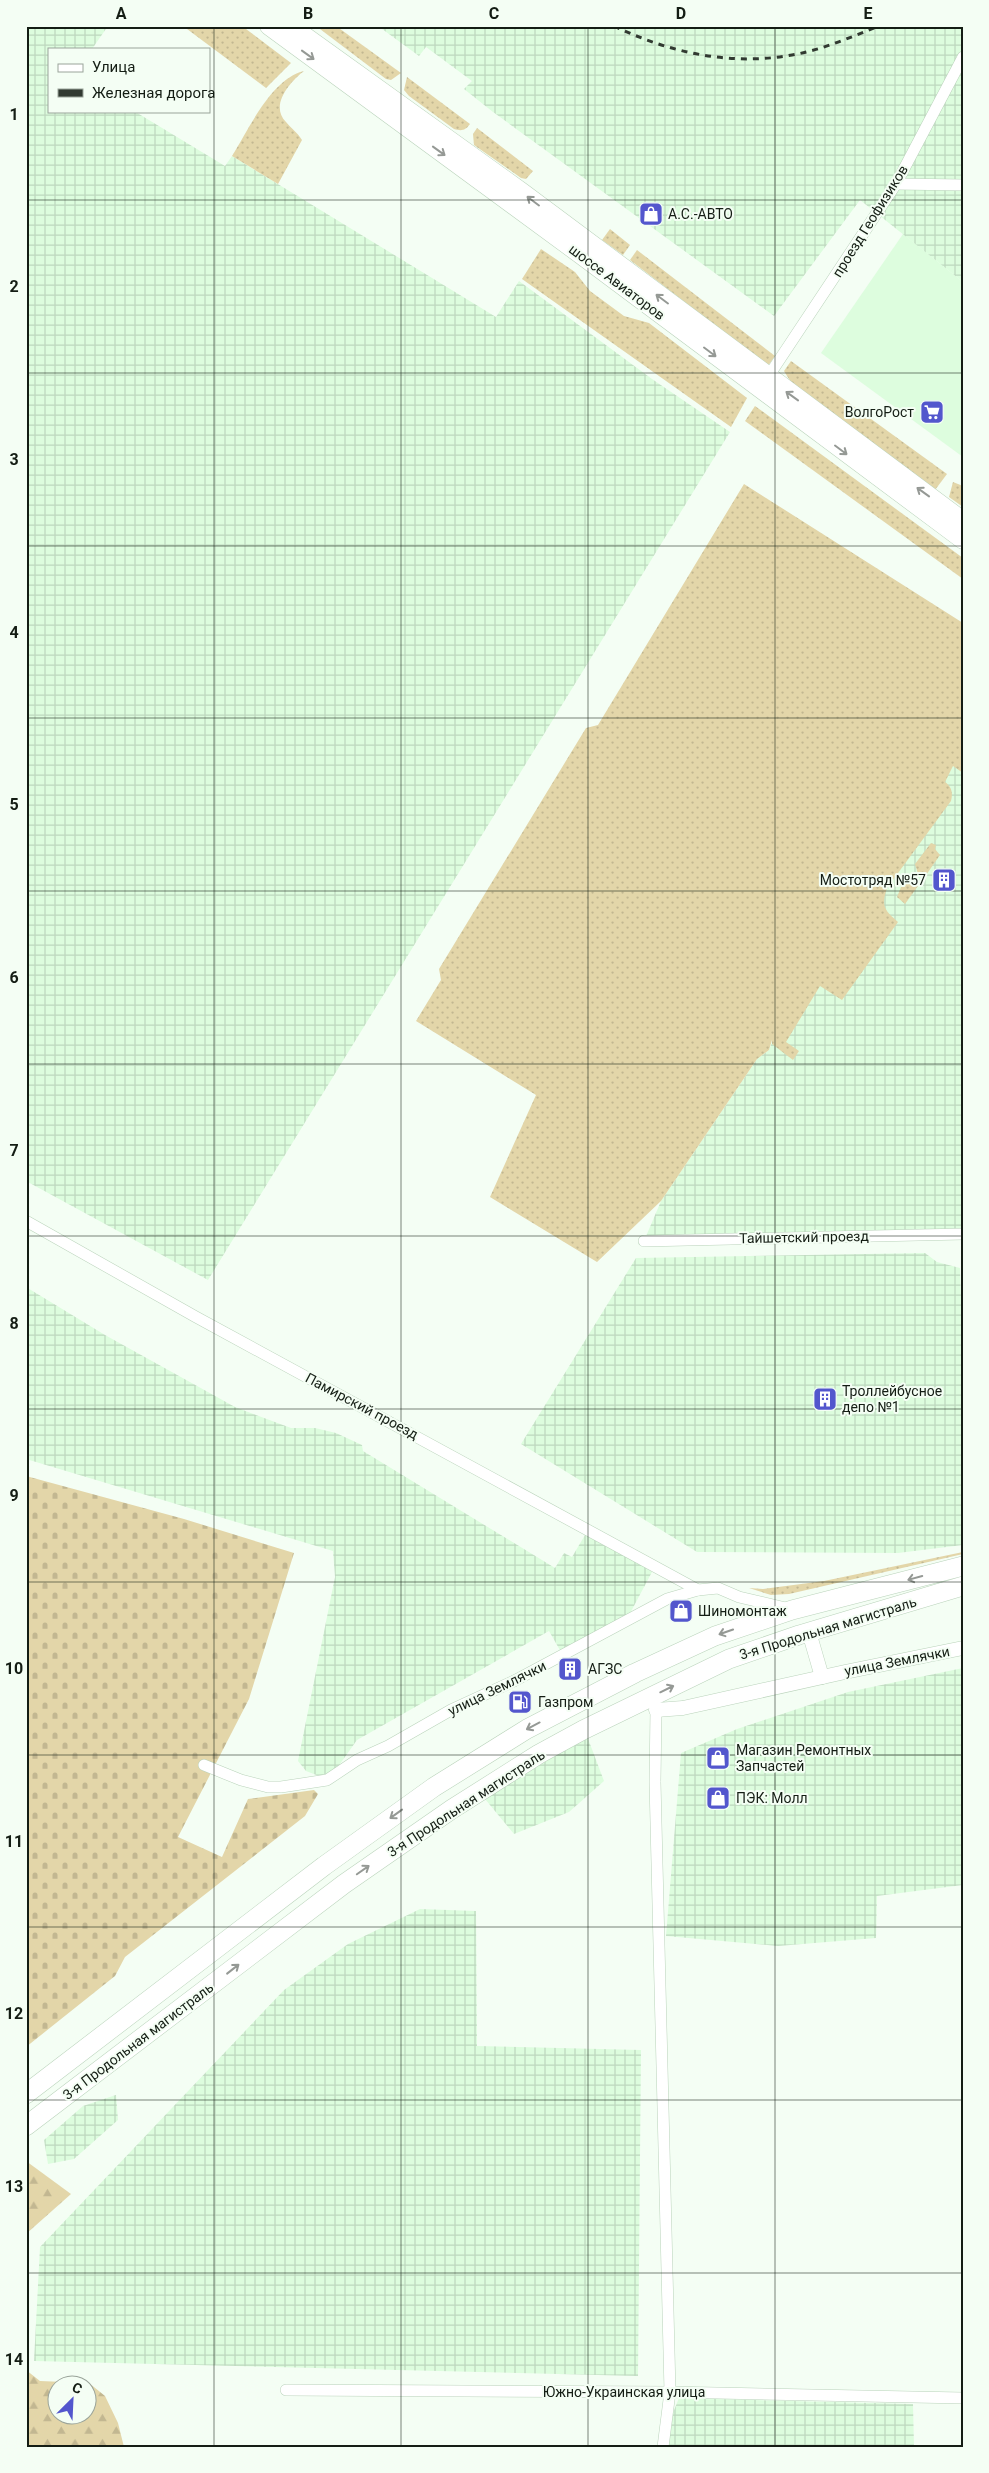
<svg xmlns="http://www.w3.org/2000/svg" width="989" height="2473" viewBox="0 0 989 2473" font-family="Roboto,sans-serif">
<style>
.built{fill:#ddfdde}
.industrial{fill:url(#industrial-grid)}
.grass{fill:url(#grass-dots)}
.forest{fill:url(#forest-firs);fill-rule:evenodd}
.cemetery{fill:url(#cemetery-stones)}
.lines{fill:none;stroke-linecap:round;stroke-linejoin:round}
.minor-casing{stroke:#bad3bb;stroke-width:12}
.tertiary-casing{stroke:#bad3bb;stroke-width:15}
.primary-casing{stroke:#bad3bb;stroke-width:19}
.trunk-casing{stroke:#bad3bb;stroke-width:20}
.minor{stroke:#fff;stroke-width:11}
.tertiary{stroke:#fff;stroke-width:14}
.primary{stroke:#fff;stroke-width:18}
.trunk{stroke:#fff;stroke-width:19}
.rail{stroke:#313a31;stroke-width:3;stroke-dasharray:6 6;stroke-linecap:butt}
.oneway{stroke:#959995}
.grid{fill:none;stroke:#141d14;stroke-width:1;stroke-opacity:0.55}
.labels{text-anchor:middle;stroke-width:4;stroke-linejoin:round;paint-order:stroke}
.poi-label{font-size:14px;fill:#141d14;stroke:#f4fef4;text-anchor:start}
.street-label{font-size:14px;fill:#141d14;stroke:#f4fef4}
.neatline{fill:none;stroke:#141d14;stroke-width:2}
.grid-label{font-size:16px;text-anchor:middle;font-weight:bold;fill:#141d14}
</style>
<defs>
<pattern id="industrial-grid" width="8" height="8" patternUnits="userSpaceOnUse" patternTransform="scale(1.25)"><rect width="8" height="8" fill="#ddfdde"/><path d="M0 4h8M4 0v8" fill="none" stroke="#bdd8be"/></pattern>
<pattern id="grass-dots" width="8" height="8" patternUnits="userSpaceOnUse" patternTransform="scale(1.25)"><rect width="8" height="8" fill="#e3d6a9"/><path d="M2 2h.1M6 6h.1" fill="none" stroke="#c2b791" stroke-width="1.8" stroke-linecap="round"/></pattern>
<pattern id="forest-firs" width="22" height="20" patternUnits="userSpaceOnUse" patternTransform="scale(1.25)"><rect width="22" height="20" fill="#e3d6a9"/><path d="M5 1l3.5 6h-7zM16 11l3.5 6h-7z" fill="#c2b791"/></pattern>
<pattern id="cemetery-stones" width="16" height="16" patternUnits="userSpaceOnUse" patternTransform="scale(1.25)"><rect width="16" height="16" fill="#e3d6a9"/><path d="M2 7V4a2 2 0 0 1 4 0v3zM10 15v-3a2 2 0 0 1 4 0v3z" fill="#c2b791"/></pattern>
</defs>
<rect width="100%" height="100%" fill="#f4fef4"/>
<path class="built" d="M 903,234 L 963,282 L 963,457 L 821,353 Z"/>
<g class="industrial">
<path d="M 26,26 L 108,26 L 92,49 L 49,49 L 49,111 L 134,111 L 225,166 L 232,156 L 496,317 L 519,281 L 652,379 L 730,432 L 208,1280 L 26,1181 Z"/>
<path d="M 378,26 L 963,26 L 963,282 L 860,200 L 774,316 L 493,112 L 464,89 L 472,81 L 426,47 L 419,56 Z"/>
<path d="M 963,730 L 963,1234 L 644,1241 L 661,1201 L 757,1059 L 769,1050 L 774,1037 Z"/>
<path d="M 925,1253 L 937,1262 L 960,1268 L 963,1357 L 963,1545 L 898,1553 L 697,1552 L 521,1444 L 636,1258 Z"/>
<path d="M 26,1287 L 105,1335 L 235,1407 L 291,1428 L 315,1428 L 336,1433 L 362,1445 L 363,1451 L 555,1568 L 564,1553 L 572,1557 L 585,1535 L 627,1556 L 652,1572 L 627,1619 L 561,1652 L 549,1631 L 357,1740 L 335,1771 L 319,1776 L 306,1771 L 298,1761 L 335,1577 L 333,1551 L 26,1459 Z"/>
<path d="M 963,1668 L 963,1885 L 877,1896 L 876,1938 L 778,1946 L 666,1936 L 681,1753 L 737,1729 L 848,1692 Z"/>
<path d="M 587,1736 L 604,1781 L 569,1812 L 514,1834 L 485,1799 Z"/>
<path d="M 420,1909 L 476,1911 L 477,2046 L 641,2050 L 638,2376 L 34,2361 L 40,2247 L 284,1990 L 348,1944 Z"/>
<path d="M 116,2095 L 118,2120 L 74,2159 L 48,2164 L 44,2140 L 83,2106 Z"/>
<path d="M 679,2398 L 913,2404 L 914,2447 L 668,2447 L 668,2425 Z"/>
</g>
<g class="grass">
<path d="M 183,26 L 242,26 L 291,63 L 266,88 Z"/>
<path d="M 316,26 L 336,26 L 401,73 L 391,80 L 386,79 Z"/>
<path d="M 304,71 C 291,81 269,105 286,122 C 292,129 297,132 302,140 L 278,184 L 232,156 C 249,129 271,79 304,71 Z"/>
<path d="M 407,77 L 470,124 C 465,131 461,131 454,129 L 409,96 L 404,90 Z"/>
<path d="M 477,128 L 533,171 L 526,179 L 521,178 L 474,145 L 473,134 Z"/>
<path d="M 610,229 L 630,245 L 623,255 L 602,240 Z"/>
<path d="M 541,249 L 575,272 L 590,291 L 624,316 L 649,323 L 747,398 L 731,427 L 522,279 Z"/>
<path d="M 637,250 L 775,356 L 768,366 L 630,260 Z"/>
<path d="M 791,361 L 947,474 L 935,490 L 792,384 L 784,371 Z"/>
<path d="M 755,406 L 963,558 L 963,579 L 745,421 Z"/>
<path d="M 953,482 L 963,486 L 963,507 L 949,497 Z"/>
<path d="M 744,484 L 963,623 L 963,773 L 953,766 L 945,782 C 952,787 953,793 951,801 L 887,888 C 881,906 884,910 898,922 L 842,1000 L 820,986 L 786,1042 L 799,1051 L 793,1060 L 772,1044 L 772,1040 L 769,1050 L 757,1059 L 661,1201 L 597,1262 L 490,1197 L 536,1095 L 416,1021 L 441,980 L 439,969 L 586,728 L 598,725 Z"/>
<path d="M 931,843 L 936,845 L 935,849 L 940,855 L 924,878 L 918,874 L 915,864 Z"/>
<path d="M 903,882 L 911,882 L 918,886 L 905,904 L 897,897 Z"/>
<path d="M 963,1552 L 963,1554 L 789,1594 L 771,1595 L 749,1588 L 763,1589 L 824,1581 Z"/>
</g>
<g class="forest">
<path d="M 26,2161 L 71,2194 L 26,2234 Z"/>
<path d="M 26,2370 L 40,2381 L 89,2383 L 105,2396 L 118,2423 L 124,2447 L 26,2447 ZM 58,2386 L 88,2386 L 88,2416 L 58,2416 Z"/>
</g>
<path class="cemetery" d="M 26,1476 L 184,1519 L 294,1553 L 249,1699 L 178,1837 L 222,1857 L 248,1799 L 314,1790 L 318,1794 L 305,1816 L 125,1957 L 115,1976 L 26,2047 Z"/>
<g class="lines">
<g class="minor-casing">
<g id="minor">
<path d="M 896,184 L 963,185"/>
<path d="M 766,380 L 896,184 L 963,57"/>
<path d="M 26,1221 L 196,1317 L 698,1590"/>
<path d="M 644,1241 L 963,1234"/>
<path d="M 656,1710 L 655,1782 L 670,2392 L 663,2447"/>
<path d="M 204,1765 L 241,1780 L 268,1787 L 281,1787 L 327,1780 L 357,1760 L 388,1746 L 451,1710 L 514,1681 L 667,1599 L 698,1590 L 718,1588 L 739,1597 L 790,1609"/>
<path d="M 286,2390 L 670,2392 L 963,2398"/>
</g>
</g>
<g class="tertiary-casing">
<g id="tertiary">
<path d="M 809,1632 L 822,1677"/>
<path d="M 656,1710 L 683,1708 L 845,1672 L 963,1648"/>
</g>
</g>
<g class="primary-casing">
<g id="primary">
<path d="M 269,26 L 581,255 L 963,540"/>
<path d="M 291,26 L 522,192 L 963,521"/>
</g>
</g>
<g class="trunk-casing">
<g id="trunk">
<path d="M 26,2094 L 324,1866 L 434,1787 L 527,1729 L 635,1673 L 715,1636 L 792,1610 L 963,1566"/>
<path d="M 26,2126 L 344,1884 L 452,1809 L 539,1754 L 583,1730 L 729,1659 L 799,1635 L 963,1586"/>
</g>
</g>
<use href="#minor" class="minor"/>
<use href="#tertiary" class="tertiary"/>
<use href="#primary" class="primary"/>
<use href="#trunk" class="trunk"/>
<path class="rail" d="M 614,26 C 670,53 731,66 792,55 C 822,50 851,37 879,26"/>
</g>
<defs><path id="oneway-shaft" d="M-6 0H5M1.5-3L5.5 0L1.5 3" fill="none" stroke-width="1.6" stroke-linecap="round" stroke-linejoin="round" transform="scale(1.25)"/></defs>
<g class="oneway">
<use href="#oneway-shaft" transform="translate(308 55) rotate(36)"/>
<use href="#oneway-shaft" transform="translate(439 151) rotate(36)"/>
<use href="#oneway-shaft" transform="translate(533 201) rotate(-143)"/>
<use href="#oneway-shaft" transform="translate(662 299) rotate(-143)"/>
<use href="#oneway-shaft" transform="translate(710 352) rotate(37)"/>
<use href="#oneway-shaft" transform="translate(792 396) rotate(-144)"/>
<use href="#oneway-shaft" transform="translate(841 450) rotate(37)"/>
<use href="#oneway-shaft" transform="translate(923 492) rotate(-144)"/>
<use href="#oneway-shaft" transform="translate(915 1578) rotate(165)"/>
<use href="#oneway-shaft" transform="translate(726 1632) rotate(161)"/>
<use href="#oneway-shaft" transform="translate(667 1689) rotate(-26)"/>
<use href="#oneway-shaft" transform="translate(533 1726) rotate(152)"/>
<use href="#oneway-shaft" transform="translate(396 1814) rotate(144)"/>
<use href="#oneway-shaft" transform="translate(363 1870) rotate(-35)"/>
<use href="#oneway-shaft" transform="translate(233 1969) rotate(-38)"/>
</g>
<path class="grid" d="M 214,26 L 214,2447M 401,26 L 401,2447M 588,26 L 588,2447M 775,26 L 775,2447M 26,200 L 963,200M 26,373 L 963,373M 26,546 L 963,546M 26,718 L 963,718M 26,891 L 963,891M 26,1064 L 963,1064M 26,1236 L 963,1236M 26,1409 L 963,1409M 26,1582 L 963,1582M 26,1755 L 963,1755M 26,1927 L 963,1927M 26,2100 L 963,2100M 26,2273 L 963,2273"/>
<defs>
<g id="shop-square" transform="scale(1.25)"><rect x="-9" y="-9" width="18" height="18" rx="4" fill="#5356cd" stroke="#f4fef4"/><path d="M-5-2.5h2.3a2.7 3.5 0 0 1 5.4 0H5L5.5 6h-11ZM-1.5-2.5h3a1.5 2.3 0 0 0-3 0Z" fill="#fff"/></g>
<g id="supermarket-square" transform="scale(1.25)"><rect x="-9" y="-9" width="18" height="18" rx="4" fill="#5356cd" stroke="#f4fef4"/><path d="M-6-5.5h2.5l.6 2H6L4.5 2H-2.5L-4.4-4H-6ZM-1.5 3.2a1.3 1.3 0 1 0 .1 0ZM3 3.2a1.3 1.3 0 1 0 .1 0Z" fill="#fff"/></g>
<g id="building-square" transform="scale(1.25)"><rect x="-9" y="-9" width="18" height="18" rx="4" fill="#5356cd" stroke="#f4fef4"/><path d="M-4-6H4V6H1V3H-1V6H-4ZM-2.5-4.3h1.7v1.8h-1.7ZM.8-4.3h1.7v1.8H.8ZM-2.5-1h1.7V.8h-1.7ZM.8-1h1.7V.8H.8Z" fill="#fff"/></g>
<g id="fuel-square" transform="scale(1.25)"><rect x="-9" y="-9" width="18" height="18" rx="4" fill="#5356cd" stroke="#f4fef4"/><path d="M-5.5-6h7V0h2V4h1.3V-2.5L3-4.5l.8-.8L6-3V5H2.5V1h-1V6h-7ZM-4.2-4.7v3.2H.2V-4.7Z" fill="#fff"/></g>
</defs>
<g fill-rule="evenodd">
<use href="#shop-square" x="651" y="214"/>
<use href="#supermarket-square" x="932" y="412"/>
<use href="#building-square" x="944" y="880"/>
<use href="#building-square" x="825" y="1399"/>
<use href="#shop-square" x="681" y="1611"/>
<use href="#building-square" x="570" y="1669"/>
<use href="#fuel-square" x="520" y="1702"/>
<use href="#shop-square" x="718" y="1758"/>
<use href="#shop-square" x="718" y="1798"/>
</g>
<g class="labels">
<g class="poi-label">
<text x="668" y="219">А.С.-АВТО</text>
<text x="914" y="417" text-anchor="end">ВолгоРост</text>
<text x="926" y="885" text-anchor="end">Мостотряд №57</text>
<text x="842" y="1396">Троллейбусное<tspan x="842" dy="16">депо №1</tspan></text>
<text x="698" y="1616">Шиномонтаж</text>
<text x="588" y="1674">АГЗС</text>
<text x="538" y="1707">Газпром</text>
<text x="736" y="1755">Магазин Ремонтных<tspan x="736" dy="16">Запчастей</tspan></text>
<text x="736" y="1803">ПЭК: Молл</text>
</g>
<g class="street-label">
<text transform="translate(870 221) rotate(-58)" y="5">проезд Геофизиков</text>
<text transform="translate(617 282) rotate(37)" y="5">шоссе Авиаторов</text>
<text transform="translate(804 1237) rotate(-1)" y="5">Тайшетский проезд</text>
<text transform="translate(362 1406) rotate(28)" y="5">Памирский проезд</text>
<text transform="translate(828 1628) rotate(-17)" y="5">3-я Продольная магистраль</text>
<text transform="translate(897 1661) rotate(-11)" y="5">улица Землячки</text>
<text transform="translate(497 1688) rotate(-26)" y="5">улица Землячки</text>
<text transform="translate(466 1803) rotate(-33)" y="5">3-я Продольная магистраль</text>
<text transform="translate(138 2041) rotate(-37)" y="5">3-я Продольная магистраль</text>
<text x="624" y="2397">Южно-Украинская улица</text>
</g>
</g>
<rect width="989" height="2473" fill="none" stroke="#f4fef4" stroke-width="55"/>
<rect x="48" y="48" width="162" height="65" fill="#f4fef4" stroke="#9aa49a"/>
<rect x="58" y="64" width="25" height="8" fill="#ffffff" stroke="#9aa49a"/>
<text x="92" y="72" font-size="15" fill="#141d14">Улица</text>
<rect x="58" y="89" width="25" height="8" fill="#313a31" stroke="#9aa49a"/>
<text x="92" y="98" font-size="15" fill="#141d14">Железная дорога</text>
<g transform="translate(72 2400) rotate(24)"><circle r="24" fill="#f4fef4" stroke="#9aa49a"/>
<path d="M0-4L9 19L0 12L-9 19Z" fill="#5356cd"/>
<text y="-8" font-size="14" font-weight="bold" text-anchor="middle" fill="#141d14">С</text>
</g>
<rect x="28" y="28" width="934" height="2418" class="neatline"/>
<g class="grid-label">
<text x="121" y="19">A</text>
<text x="308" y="19">B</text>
<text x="494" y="19">C</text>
<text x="681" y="19">D</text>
<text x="868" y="19">E</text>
<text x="14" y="120">1</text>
<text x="14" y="292">2</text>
<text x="14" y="465">3</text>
<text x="14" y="638">4</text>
<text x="14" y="810">5</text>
<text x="14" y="983">6</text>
<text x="14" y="1156">7</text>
<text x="14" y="1329">8</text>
<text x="14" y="1501">9</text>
<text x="14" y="1674">10</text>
<text x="14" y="1847">11</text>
<text x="14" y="2019">12</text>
<text x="14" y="2192">13</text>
<text x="14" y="2365">14</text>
</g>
</svg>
